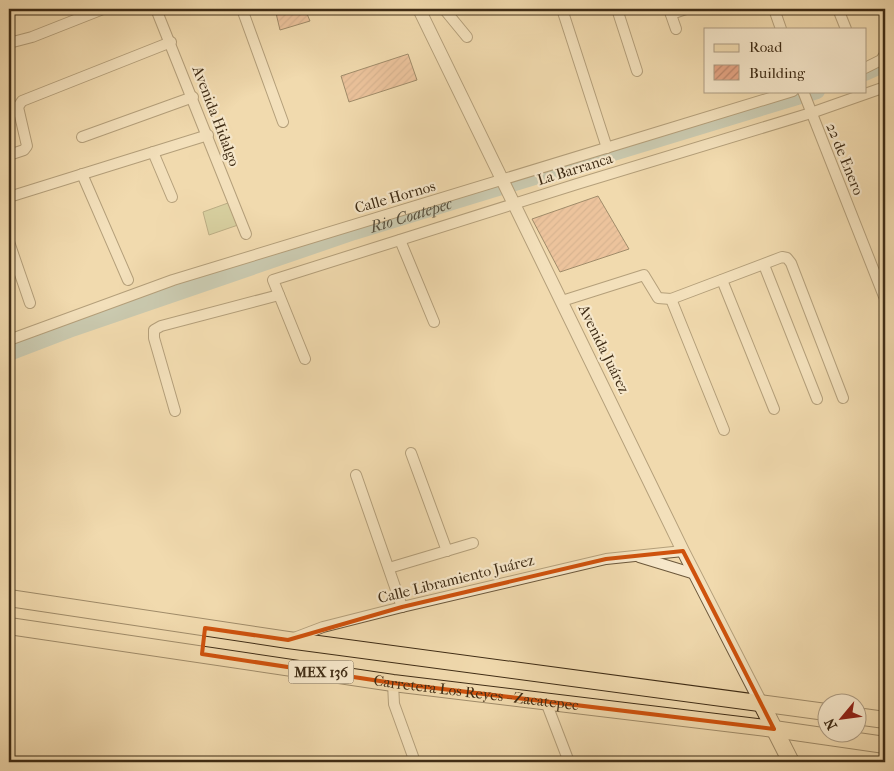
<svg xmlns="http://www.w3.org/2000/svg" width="894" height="771" viewBox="0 0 894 771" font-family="'IM FELL French Canon',serif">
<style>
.pitch{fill:#b8c08c;stroke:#7c7650}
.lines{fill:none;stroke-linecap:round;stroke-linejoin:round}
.river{stroke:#9eb8b4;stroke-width:16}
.building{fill:url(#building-hatch);stroke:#3f2c15}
.minor-casing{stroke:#6c583b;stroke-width:12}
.tertiary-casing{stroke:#6c583b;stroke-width:14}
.primary-casing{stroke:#3f2c15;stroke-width:18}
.minor{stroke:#f6e7ca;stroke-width:10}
.tertiary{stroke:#f6e7ca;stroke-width:12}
.primary{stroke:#f1daae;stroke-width:16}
.marked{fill:none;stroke:#cf520d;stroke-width:4;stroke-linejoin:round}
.labels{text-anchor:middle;stroke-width:4.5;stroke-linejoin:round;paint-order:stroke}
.shield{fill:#f6e7ca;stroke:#76644b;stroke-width:1}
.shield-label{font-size:14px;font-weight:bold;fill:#3f2c15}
.street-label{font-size:15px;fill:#3f2c15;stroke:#f6e7ca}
.water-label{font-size:16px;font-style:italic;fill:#574f3d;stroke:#f6e7ca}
</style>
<defs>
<pattern id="building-hatch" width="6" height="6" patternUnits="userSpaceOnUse" patternTransform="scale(1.25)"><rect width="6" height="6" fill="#e6a685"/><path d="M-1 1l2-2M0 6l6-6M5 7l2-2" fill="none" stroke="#bc876c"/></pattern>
</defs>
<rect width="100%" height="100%" fill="#f1daae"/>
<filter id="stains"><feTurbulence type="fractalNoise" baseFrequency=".004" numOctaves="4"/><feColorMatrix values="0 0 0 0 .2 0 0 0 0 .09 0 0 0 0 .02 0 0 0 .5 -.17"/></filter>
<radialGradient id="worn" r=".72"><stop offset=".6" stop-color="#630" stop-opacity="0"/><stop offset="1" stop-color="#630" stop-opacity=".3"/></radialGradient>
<path class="pitch" d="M 228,203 L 238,225 L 209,235 L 203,212 Z"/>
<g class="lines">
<g class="river">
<path d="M 865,73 L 885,64"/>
<path id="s1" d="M 9,353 L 69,330 L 354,232 L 817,91"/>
</g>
</g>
<g class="building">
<path d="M 275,9 L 305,9 L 310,21 L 280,30 Z"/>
<path d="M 408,54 L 417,80 L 349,102 L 341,76 Z"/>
<path d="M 598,196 L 629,249 L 560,272 L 532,219 Z"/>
</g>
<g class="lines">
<g class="minor-casing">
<g id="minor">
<path d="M 156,9 L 246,234"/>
<path d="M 242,9 L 283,122"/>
<path d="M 444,9 L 467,37"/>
<path d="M 562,9 L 607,148"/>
<path d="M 617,9 L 637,71"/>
<path d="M 669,9 L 676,29"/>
<path d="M 774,9 L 781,29"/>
<path d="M 838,9 L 846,29"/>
<path d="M 671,14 L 686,9"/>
<path d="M 9,43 L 32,37 L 103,9"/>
<path d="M 865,68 L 881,60 L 885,54"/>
<path d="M 803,91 L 885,299"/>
<path d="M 82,137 L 193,97"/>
<path d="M 153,152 L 172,197"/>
<path d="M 9,155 L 24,150 L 27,146 L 18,107 L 22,101 L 171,42"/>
<path d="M 82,174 L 128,280"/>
<path d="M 9,197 L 208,135"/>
<path d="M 400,240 L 434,322"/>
<path d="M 9,242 L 30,303"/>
<path d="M 764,265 L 817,399"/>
<path d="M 722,280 L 774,409"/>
<path d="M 671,299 L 724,430"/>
<path d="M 562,301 L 644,275 L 658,298 L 671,299 L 782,257 L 787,258 L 791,263 L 843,398"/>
<path d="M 9,340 L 173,280 L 793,91"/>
<path d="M 305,359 L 273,280 L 577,184 L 811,113 L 885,87"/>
<path d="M 175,411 L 154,338 L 154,330 L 161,326 L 279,295"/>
<path d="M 411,453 L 447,551"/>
<path d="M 356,475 L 402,607"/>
<path d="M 639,557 L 695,574"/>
<path d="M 389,568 L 473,543"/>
<path d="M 294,638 L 323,627 L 402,607 L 606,559 L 683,551"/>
<path d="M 393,683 L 394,704 L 415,762"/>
<path d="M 546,702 L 569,762"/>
</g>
</g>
<g class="tertiary-casing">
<path id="tertiary" d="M 419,9 L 683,551 L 761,703"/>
</g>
<g class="primary-casing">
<g id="primary">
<path d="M 9,598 L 288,640 L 826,712"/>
<path id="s2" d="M 9,626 L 393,683 L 774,729 L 885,745"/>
<path d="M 761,703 L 791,762"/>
<path d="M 856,716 L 885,720"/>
</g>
</g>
<use href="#minor" class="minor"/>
<use href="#tertiary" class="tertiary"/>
<use href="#primary" class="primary"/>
</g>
<path d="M0 0H894V771H0ZM 683,551 L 774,729 L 393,683 L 202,654 L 205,628 L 288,640 L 402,607 L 606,559 Z" fill="#f1daae" fill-opacity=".55" fill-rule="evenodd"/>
<path class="marked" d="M 683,551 L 774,729 L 393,683 L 202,654 L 205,628 L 288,640 L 402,607 L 606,559 Z"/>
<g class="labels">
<rect class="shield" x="288.5" y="660.5" width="65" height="23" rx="4"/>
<g class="shield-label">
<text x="321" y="677">MEX 136</text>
</g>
<g class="street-label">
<text transform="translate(216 116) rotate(69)" y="5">Avenida Hidalgo</text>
<text transform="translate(845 159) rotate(68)" y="5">22 de Enero</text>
<text transform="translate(575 169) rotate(-17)" y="5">La Barranca</text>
<text transform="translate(395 197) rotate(-16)" y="5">Calle Hornos</text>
<text transform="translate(604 349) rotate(64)" y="5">Avenida Juárez</text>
<text transform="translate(456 579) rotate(-14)" y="5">Calle Libramiento Juárez</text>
<text dy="5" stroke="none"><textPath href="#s2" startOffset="472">Carretera Los Reyes - Zacatepec</textPath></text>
</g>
<g class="water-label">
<text dy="6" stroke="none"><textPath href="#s1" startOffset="425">Rio Coatepec</textPath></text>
</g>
</g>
<rect width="894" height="771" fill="none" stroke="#f1daae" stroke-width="30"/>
<rect x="10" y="10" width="874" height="751" fill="none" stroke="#3f2c15" stroke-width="2.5"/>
<rect x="15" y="15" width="864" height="741" fill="none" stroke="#3f2c15"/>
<rect x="704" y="28" width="162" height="65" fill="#f6e7ca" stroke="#ad9c82"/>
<rect x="714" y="44" width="25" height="8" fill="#f1daae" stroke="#ad9c82"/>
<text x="749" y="52" font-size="15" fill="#3f2c15">Road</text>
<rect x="714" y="65" width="25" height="15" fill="url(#building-hatch)" stroke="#ad9c82"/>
<text x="749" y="78" font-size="15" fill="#3f2c15">Building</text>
<g transform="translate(842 718) rotate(241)"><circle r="24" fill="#f6e7ca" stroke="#ad9c82"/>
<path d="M0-4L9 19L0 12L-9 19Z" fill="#8f2418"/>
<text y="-8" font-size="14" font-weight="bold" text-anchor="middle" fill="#3f2c15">N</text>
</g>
<rect width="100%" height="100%" filter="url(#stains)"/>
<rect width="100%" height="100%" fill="url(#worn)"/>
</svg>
